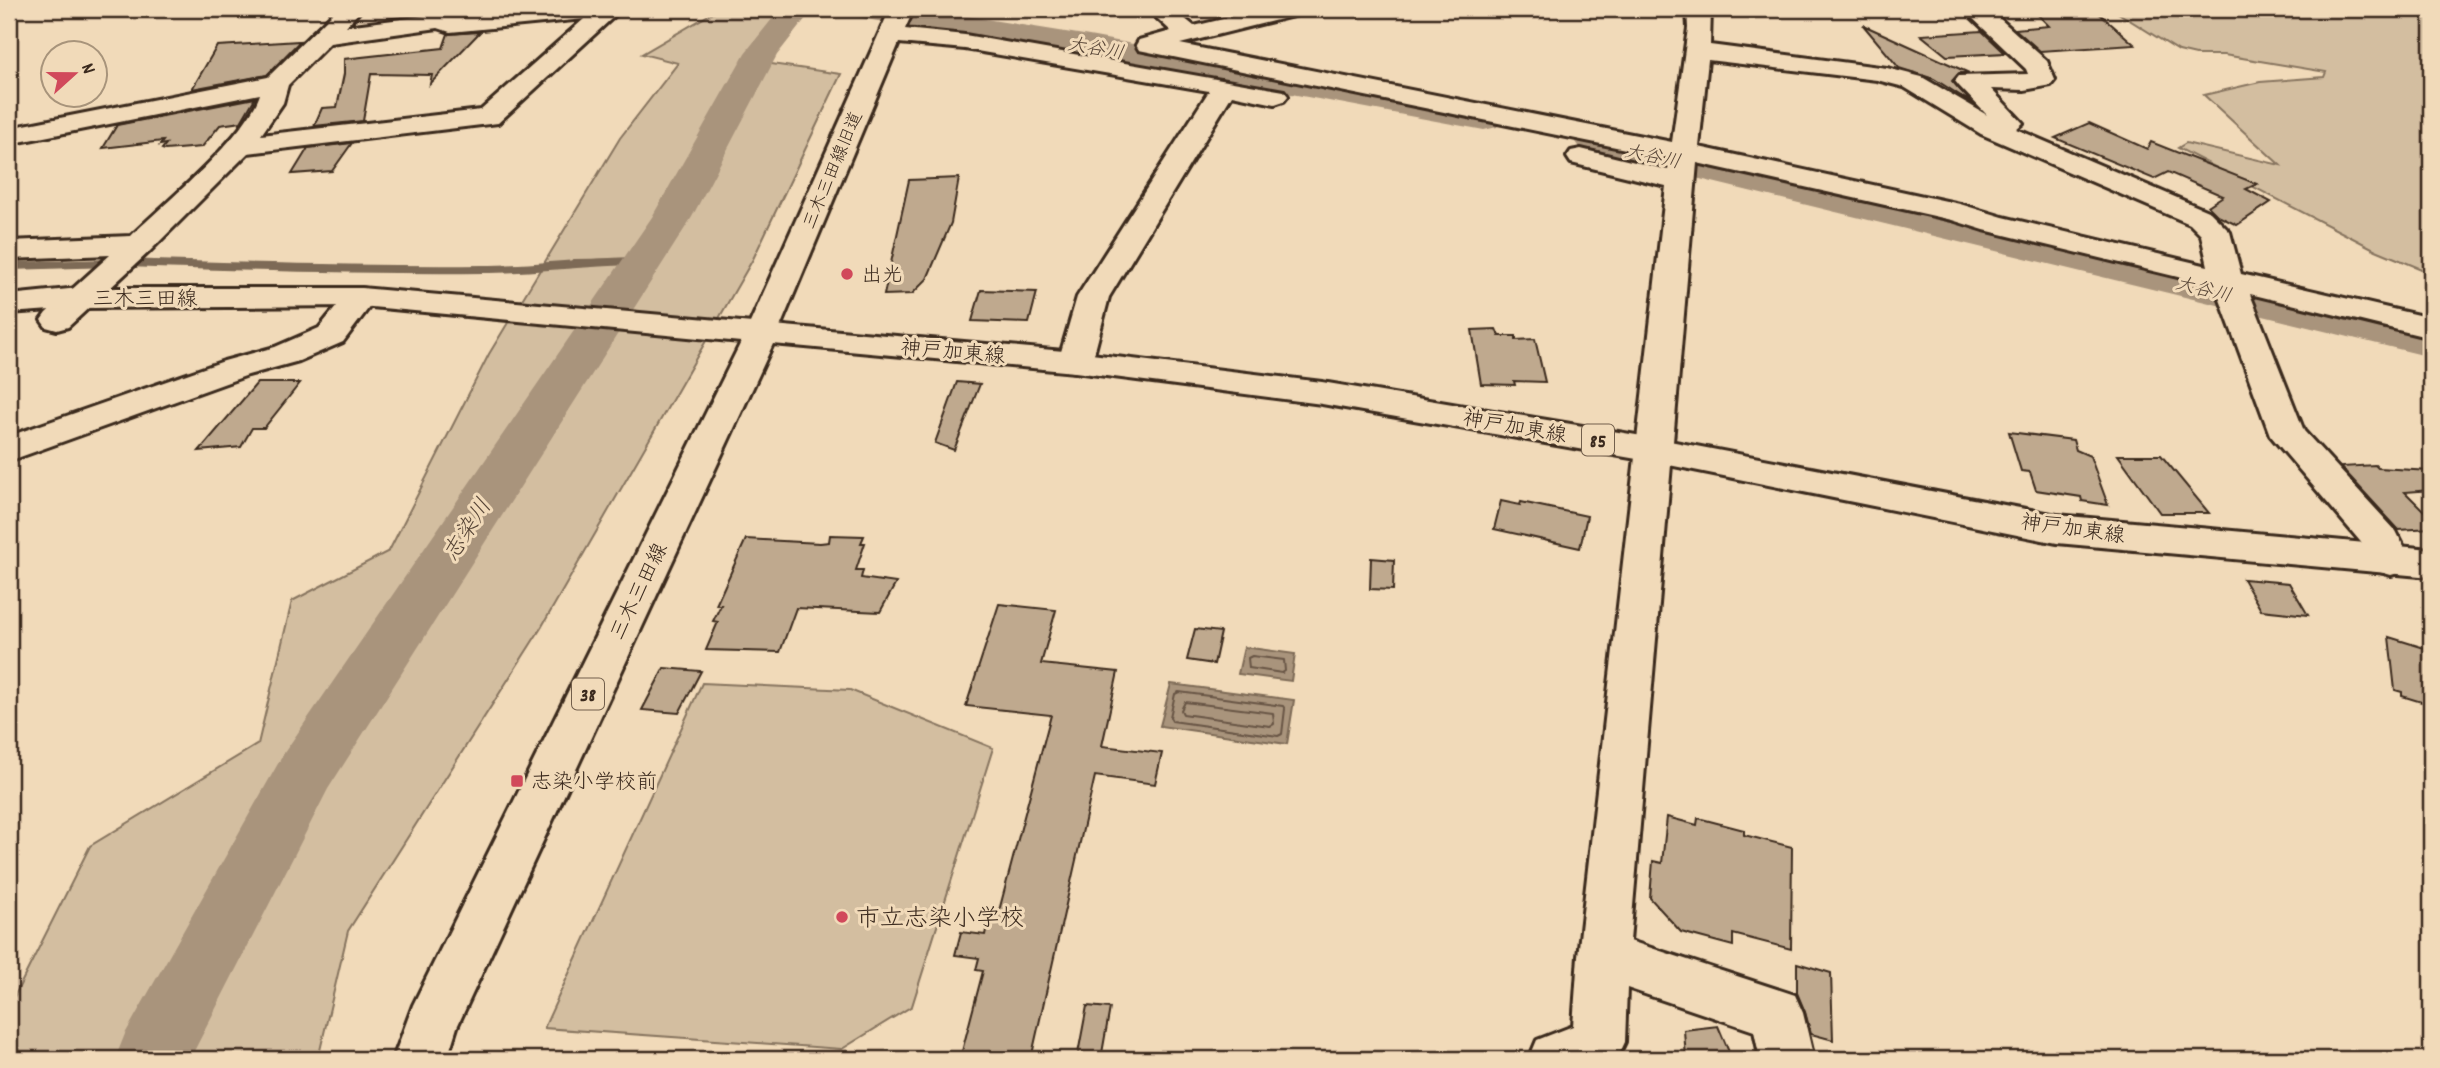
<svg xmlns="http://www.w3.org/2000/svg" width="2440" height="1068" viewBox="0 0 2440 1068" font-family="Dekko,'Klee One',sans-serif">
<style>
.green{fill:#d3bea0;stroke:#87745f;stroke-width:2}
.water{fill:#a9947c;stroke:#7d6a56;stroke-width:2}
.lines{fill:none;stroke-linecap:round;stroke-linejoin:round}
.shore{stroke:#675444;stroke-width:2}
.stream-far1{stroke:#7d6a56;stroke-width:6}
.stream{stroke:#7d6a56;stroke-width:8}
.river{fill:#a9947c;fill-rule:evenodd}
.building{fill:#bfa98e;stroke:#3b2a1e;stroke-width:2}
.minor-casing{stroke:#3b2a1e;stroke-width:6}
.major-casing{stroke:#3b2a1e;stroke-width:6}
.minor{fill:#f1dab9;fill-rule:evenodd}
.major{fill:#f1dab9;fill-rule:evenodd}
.poi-dot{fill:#d1495b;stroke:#f1dab9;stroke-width:2.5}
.labels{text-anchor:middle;stroke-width:6;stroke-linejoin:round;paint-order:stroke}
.far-street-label{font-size:18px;fill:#3b2a1e;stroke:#f1dab9}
.far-water-label{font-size:19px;font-style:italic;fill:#564436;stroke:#f1dab9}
.shield{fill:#f1dab9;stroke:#725f4c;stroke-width:2}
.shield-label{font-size:19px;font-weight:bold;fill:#3b2a1e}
.poi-label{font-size:21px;fill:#3b2a1e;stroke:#f1dab9;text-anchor:start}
.street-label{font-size:21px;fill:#3b2a1e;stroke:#f1dab9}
.water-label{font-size:23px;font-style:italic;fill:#564436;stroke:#f1dab9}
.near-poi-label{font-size:24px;fill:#3b2a1e;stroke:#f1dab9;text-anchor:start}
</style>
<rect width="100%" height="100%" fill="#f1dab9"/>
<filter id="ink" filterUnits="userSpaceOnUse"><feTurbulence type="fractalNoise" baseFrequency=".0143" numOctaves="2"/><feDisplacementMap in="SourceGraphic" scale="14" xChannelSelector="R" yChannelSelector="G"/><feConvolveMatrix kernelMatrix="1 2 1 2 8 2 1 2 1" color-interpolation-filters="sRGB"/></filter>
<g filter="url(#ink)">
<g class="green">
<path d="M 719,9 L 787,9 L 751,61 L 841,74 L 753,259 L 541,628 L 348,931 L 318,1059 L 9,1059 L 9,1007 L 90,846 L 258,744 L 292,601 L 389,551 L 489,354 L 620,138 L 678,63 L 642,54 Z"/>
<path d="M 2112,9 L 2431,9 L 2431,273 L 2376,250 L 2178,148 L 2186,143 L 2280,165 L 2204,95 L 2260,82 L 2324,77 L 2326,72 L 2224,55 L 2196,55 L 2179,51 Z"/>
<path d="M 702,683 L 850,690 L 993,748 L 912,1006 L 842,1049 L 544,1028 Z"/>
</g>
<g class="water">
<path d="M 1244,647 L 1295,654 L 1291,681 L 1238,674 Z"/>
<path d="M 1171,684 L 1294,700 L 1287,744 L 1160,726 Z"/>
</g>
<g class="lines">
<g class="shore">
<path d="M 1252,656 L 1284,660 L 1285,671 L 1282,673 L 1249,668 L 1248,658 Z"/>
<path d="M 1179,692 L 1283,706 L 1285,709 L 1282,734 L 1278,736 L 1172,721 L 1170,717 L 1175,694 Z"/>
<path d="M 1185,702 L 1273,713 L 1274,724 L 1270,726 L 1183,714 L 1181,710 Z"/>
</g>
<path class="stream-far1" d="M 574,262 L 643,261"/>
<g class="stream">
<path d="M 126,263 C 245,267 364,270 483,269 C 537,269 590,261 643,261"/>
<path d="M 9,266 L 112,263"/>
</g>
<g class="river">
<path d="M 780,9 L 813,9 L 777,55 L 692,217 L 328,789 L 190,1059 L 115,1059 L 125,1034 L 284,753 L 652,217 L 745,53 Z"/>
<path d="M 850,9 L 923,9 L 1078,34 L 1484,108 L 1497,111 L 1502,119 L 1497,127 L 1484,130 L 1078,54 L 866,19 L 855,16 Z"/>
<path d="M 1594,131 L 2431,329 L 2431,357 L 1581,150 L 1575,142 L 1581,134 Z"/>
</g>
</g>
<g class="building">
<path d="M 2032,9 L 2094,9 L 2135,45 L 2040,51 L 2015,29 L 2049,26 Z"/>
<path d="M 1863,25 L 1969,73 L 1959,73 L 1952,81 L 1972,103 L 1934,79 L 1899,68 Z"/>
<path d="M 1982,31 L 2005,53 L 1947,56 L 1921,35 Z"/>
<path d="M 480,32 L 430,84 L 432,75 L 371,74 L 363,121 L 314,126 L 322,108 L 337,107 L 344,74 L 344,59 L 443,48 L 448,34 Z"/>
<path d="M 300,41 L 267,75 L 192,89 L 217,46 Z"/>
<path d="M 255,98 L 241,122 L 220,125 L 202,147 L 165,150 L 162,149 L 166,144 L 160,145 L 163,141 L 103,148 L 117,125 Z"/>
<path d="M 2089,123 L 2147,149 L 2151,142 L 2257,184 L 2246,189 L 2271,202 L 2237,225 L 2218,216 L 2208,206 L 2223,196 L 2168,172 L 2154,179 L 2055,138 Z"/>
<path d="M 352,143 L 332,171 L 292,174 L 308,148 Z"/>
<path d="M 959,178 L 951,223 L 927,279 L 912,294 L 884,295 L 909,180 Z"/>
<path d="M 981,290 L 1037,292 L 1029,323 L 972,321 Z"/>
<path d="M 1496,329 L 1499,336 L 1516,336 L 1516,340 L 1535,339 L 1545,382 L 1514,381 L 1515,385 L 1481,384 L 1472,330 Z"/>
<path d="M 957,382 L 980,384 L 954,450 L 935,443 Z"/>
<path d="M 257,383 L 300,383 L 264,428 L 252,428 L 241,447 L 199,451 Z"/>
<path d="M 2009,432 L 2073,440 L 2076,450 L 2090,456 L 2108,505 L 2082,501 L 2081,497 L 2036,490 L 2030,472 L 2021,471 Z"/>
<path d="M 2118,455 L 2161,455 L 2209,513 L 2160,513 Z"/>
<path d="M 2375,465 L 2378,468 L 2431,471 L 2431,490 L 2405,492 L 2431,518 L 2431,528 L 2399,530 L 2341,467 Z"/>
<path d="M 1501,501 L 1520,505 L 1521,502 L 1587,516 L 1580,548 L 1494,529 Z"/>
<path d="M 830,535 L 864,536 L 861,543 L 865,543 L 856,570 L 863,570 L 861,578 L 896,583 L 880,612 L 796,608 L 780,652 L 706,650 L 718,622 L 713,621 L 721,605 L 716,605 L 746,539 L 820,543 L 829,542 Z"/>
<path d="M 1371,558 L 1394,560 L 1393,590 L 1370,589 Z"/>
<path d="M 2243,579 L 2289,583 L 2308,615 L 2261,610 Z"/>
<path d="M 999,604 L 1056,610 L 1041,664 L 1118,672 L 1102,746 L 1162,753 L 1155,784 L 1095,776 L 1031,1059 L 960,1059 L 983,971 L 976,970 L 979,958 L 955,955 L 961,932 L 985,935 L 988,921 L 996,922 L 1051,715 L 966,706 Z"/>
<path d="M 1195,629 L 1221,632 L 1214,664 L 1187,660 Z"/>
<path d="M 2389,637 L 2431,650 L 2431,705 L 2402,696 L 2402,692 L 2395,690 Z"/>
<path d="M 664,668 L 701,671 L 679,713 L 642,710 Z"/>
<path d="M 1667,817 L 1697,825 L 1698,818 L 1744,830 L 1744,835 L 1792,847 L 1791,949 L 1733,934 L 1733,946 L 1681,932 L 1650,898 L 1653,861 L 1662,863 Z"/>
<path d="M 1797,963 L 1831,973 L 1833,1040 L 1811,1034 L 1805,1012 L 1797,993 Z"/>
<path d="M 1087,1006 L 1110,1008 L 1101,1059 L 1077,1059 Z"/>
<path d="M 1718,1026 L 1732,1059 L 1686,1059 L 1684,1030 Z"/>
</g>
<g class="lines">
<g class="minor-casing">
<g id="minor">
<path d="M 337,9 L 362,9 L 346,26 L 441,14 L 453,18 L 547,9 L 622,9 L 498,123 L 248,153 L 150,251 L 68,327 L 57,330 L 46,327 L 41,320 L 46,313 L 110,255 L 9,259 L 9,241 L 131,236 C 165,203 247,136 260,94 L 9,144 L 9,128 L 268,77 ZM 584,19 L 481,110 L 261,135 L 283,103 L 288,85 L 330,43 L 438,28 L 450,32 Z"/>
<path d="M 890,9 L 914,9 L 905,29 L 965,35 L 1284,91 L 1288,96 L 1284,101 L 1275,104 L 1232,95 L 1109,297 L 1092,362 L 1087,369 L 1075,372 L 1063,369 L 1058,362 L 1077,297 L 1209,91 L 965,49 L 899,43 L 778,332 L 774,339 L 762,342 L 750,339 L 746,332 Z"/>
<path d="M 1147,9 L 1173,9 L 1194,26 L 1265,9 L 1305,9 L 1301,14 L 1180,44 L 1672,142 L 1688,28 L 1687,9 L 1711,9 L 1710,45 L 1887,68 L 1922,77 L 1987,115 L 1959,86 L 1955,81 L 1959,76 L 2028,74 L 2026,69 L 1963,9 L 1989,9 L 2047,61 L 2055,80 L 2051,85 L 2024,90 L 1991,89 L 2023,123 L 2016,129 L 2210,212 L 2230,232 L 2241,274 L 2431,318 L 2431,338 L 2250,294 L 2304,431 L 2396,531 L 2411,561 L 2405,571 L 2391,575 L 2377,571 L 2365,547 L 2270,435 L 2215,286 L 1984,230 L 1952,220 L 1697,163 L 1630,941 L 1795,995 L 1803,1013 L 1814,1059 L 1760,1059 L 1754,1031 L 1627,988 L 1625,1042 L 1617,1059 L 1529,1059 L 1537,1040 L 1573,1026 L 1578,956 L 1666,186 L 1571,163 L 1567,157 L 1571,151 L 1581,149 L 1668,170 L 1670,158 L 1139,50 L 1136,45 L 1139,40 L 1171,31 ZM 1708,60 L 1877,80 L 1904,87 L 1981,134 L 2190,224 L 2201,235 L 2208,266 L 2003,217 L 1960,204 L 1699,147 Z"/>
<path d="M 361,288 L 372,290 L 377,297 L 343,342 L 299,361 L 248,375 L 9,461 L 9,436 L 224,361 L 275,347 L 319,328 L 350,290 Z"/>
</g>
</g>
<g class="major-casing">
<path id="major" d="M 79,288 L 361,288 L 1075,352 L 1322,382 L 1654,438 L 2057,515 L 2431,549 L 2431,577 L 2057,543 L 1654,462 L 1322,404 L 1075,372 L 773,344 L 457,1027 L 447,1059 L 393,1059 L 413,1005 L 741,342 L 361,306 L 79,308 L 9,313 L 9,295 Z"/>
</g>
<use href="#minor" class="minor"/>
<use href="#major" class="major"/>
</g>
</g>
<g class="poi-dot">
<circle cx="847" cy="274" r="7"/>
<rect x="510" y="774" width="14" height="14" rx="3.5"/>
<circle cx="842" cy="917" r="7"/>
</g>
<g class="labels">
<g class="far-street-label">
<text transform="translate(832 170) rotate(-67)" y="6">三木三田線旧道</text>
</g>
<g class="far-water-label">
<text transform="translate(1096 47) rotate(10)" y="7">大谷川</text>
<text transform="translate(1653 155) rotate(12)" y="7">大谷川</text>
<text transform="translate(2204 288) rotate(14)" y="7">大谷川</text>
</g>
<g class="shield">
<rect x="1582" y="424.5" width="32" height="31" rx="5"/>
<rect x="572" y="678.5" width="32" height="31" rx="5"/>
</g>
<g class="shield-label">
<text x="1598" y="447">85</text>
<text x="588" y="701">38</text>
</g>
<g class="poi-label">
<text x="861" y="281">出光</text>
<text x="531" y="788">志染小学校前</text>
</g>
<g class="street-label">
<text x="145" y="305">三木三田線</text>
<text transform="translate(953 351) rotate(5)" y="7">神戸加東線</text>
<text transform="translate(1515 426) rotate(10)" y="7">神戸加東線</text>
<text transform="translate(2073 528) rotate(8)" y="7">神戸加東線</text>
<text transform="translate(638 591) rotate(-64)" y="7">三木三田線</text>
</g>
<g class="water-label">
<text transform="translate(466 529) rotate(-57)" y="8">志染川</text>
</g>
<g class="near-poi-label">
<text x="856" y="925">市立志染小学校</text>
</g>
</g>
<rect width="2440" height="1068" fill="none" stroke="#f1dab9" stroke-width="35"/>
<rect x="18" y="18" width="2405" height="1033" fill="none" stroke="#3b2a1e" stroke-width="2.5" filter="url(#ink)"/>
<g transform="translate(74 74) rotate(69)"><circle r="33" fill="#f1dab9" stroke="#a8947b" stroke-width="2"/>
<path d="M0-5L12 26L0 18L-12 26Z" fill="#d1495b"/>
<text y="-10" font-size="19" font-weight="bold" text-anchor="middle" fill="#3b2a1e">N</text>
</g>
</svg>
